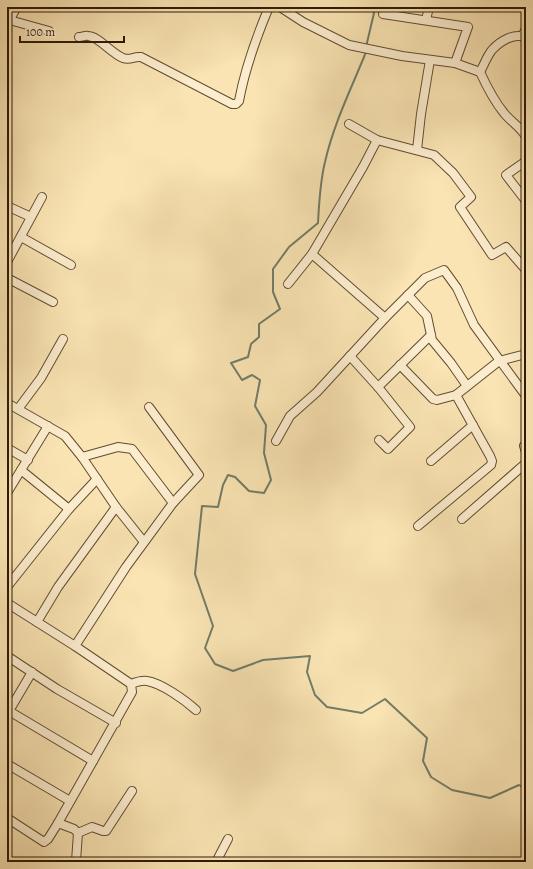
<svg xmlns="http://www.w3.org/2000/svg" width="533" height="869" viewBox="0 0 533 869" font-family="Alegreya,serif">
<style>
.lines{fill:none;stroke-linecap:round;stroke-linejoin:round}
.stream{stroke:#717d6a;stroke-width:2}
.minor-casing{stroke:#614c32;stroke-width:10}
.minor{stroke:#fcedce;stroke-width:8}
</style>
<rect width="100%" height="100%" fill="#fae4b3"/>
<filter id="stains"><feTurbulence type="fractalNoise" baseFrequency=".005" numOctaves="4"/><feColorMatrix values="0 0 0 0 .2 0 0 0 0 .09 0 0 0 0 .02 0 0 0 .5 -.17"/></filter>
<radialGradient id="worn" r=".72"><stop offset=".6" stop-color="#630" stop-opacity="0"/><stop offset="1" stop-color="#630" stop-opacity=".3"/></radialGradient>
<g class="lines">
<g class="stream">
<path d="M 366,47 L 374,13 L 373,7"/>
<path d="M 366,51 L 364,57 C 350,91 333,126 325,162 C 320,182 319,203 318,223 L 289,247 L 273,269 L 273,292 L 280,309 L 259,324 L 259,337 L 251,344 L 248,357 L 231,363 L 242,380 L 252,375 L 260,380 L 255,406 L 266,425 L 264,453 L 271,480 L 264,493 L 249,491 L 235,477 L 228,475 L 223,485 L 218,507 L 202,506 L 195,574 L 213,626 L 205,648 L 215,664 L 233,671 L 263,660 L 310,656 L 307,672 L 315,695 L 327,707 L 362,713 L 385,699 L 427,738 L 423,761 L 431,777 L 452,790 L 490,798 L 519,785 L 526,789"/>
</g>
<g class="minor-casing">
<g id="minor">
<path d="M 17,7 L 11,17 L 13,21 L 49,31"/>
<path d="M 280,7 L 303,22 L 349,45 L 402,56 L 455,63 L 480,72 C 487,87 494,101 504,113 C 511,122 521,127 526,137"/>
<path d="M 383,14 L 468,27 L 455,63"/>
<path d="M 426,20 L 429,7"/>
<path d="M 522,36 L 526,29"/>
<path d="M 79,37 C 82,37 86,35 88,36 C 98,36 111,53 123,58 C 131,61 133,56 141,57 L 232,104 L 236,104 L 239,101 C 245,68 256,38 269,7"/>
<path d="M 480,72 C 484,65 487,56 492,50 C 500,41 515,32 526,38"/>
<path d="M 349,124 L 377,140 L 434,155 L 453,173 L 471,197 L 460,207 L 492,255 L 506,247 L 526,270"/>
<path d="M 417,150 L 421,114 L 430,60"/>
<path d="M 526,161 L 506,175 L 526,201"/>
<path d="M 7,206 L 31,217"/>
<path d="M 21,237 L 71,265"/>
<path d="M 312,254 L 385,318"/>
<path d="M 7,262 L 42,197"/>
<path d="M 7,278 L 53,302"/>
<path d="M 288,284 L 312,254 L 363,167 L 377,140"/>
<path d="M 408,295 L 427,316 L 432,340 L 451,363 L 467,386"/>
<path d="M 350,356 L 378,387"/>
<path d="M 400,365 L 433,399 L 437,400 L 456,395"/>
<path d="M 7,403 L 65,436 L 82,457 L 118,447 L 132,449 L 173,503 L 126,567 L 75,646 L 131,684 L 132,692 L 58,823"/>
<path d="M 149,407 L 199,475 L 173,503"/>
<path d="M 18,409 L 41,378 L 63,339"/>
<path d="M 48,426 L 21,470 L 69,509 L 97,479"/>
<path d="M 379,440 L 388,449 L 410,427 L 378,387 L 431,335"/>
<path d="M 276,441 L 290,416 L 317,392 L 385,318 L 425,278 L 444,270 L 457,288 L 474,325 L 526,396"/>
<path d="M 526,445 L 524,446 L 526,452"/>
<path d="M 7,448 L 28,460"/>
<path d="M 82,457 L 116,507 L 144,542"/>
<path d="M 431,461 L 473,425"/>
<path d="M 7,493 L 21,470"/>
<path d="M 462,519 L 526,463"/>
<path d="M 418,526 L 491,465 L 492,461 L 490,456 L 456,395 L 499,361 L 526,354"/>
<path d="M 7,587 L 69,509"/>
<path d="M 7,603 L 75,646"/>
<path d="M 37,622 L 58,587 L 116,507"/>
<path d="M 7,656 L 57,689 L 116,723"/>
<path d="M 32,672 L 9,711 L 93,761"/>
<path d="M 131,684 C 136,682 141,680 147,681 C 161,683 185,700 196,710"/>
<path d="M 7,764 L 70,801"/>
<path d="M 7,818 L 44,842 L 48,839 L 58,823 L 74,829 L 78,833 L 76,861"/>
<path d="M 78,833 L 92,827 L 103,831 L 106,831 L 132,791"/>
<path d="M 216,862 L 228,839"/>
</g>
</g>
<use href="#minor" class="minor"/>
</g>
<rect width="533" height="869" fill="none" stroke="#fae4b3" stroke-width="24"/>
<rect x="8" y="8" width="517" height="853" fill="none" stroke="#2e1a07" stroke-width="2"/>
<rect x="12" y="12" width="509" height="845" fill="none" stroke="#2e1a07"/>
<path d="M20 36v6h104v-6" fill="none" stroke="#2e1a07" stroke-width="2"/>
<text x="26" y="36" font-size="12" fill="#2e1a07" stroke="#fcedce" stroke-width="3" paint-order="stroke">100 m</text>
<rect width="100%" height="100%" filter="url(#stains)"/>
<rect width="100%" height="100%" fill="url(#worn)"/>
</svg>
